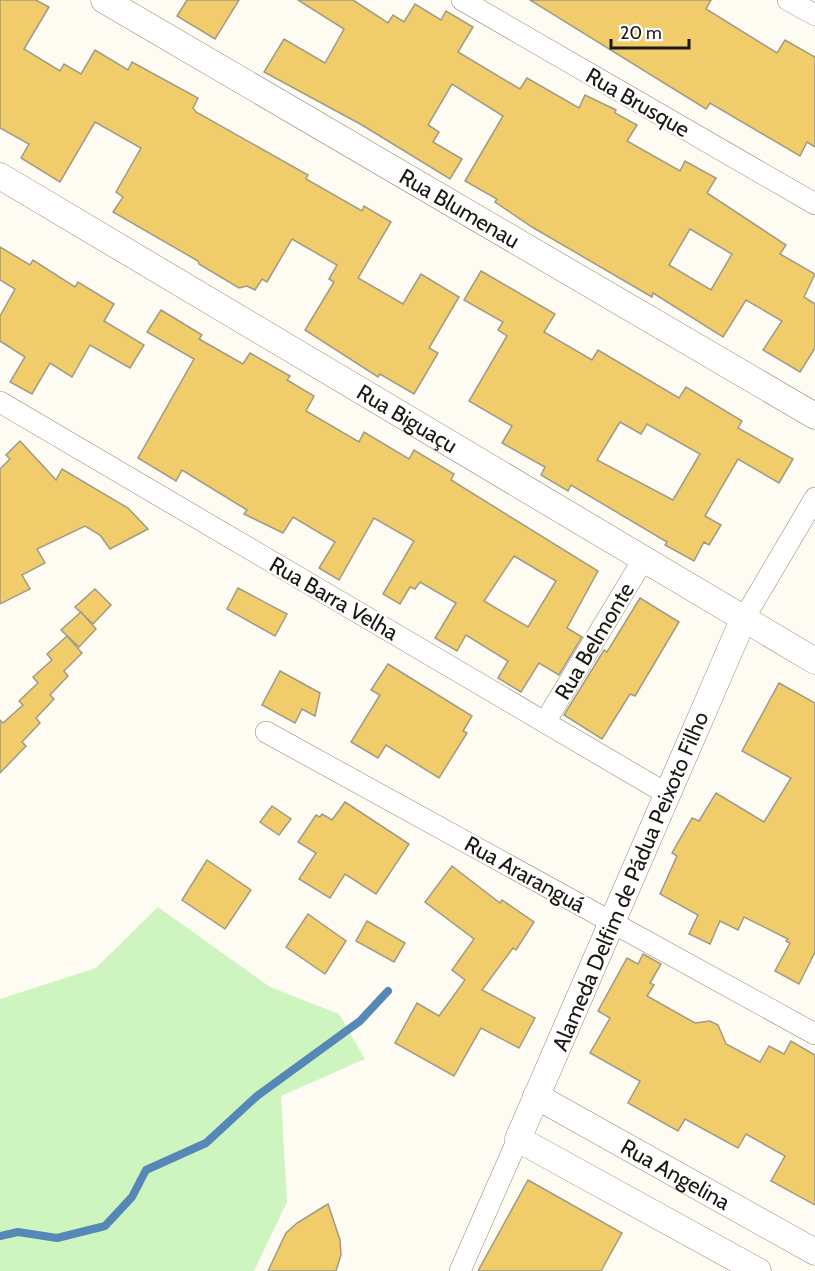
<svg xmlns="http://www.w3.org/2000/svg" width="815" height="1271" viewBox="0 0 815 1271" font-family="Cabin,sans-serif">
<style>
.green{fill:#cef5bf}
.lines{fill:none;stroke-linecap:round;stroke-linejoin:round}
.stream{stroke:#5588b6;stroke-width:8}
.building{fill:#f0cc6a;stroke:#a09a87;stroke-width:1.5;fill-rule:evenodd}
.minor-casing{stroke:#8e8775;stroke-width:22}
.tertiary-casing{stroke:#8e8775;stroke-width:27}
.minor{stroke:#fff;stroke-width:21}
.tertiary{stroke:#fff;stroke-width:26}
.labels{text-anchor:middle;stroke-width:5;stroke-linejoin:round;paint-order:stroke}
.street-label{font-size:22px;fill:#1b1811;stroke:#fff}
</style>
<rect width="100%" height="100%" fill="#fefbf3"/>
<path class="green" d="M 158,907 L 270,987 L 339,1014 L 365,1059 L 281,1096 L 287,1202 L 254,1271 L 0,1271 L 0,999 L 96,968 Z"/>
<g class="lines">
<path class="stream" d="M 0,1236 L 18,1232 L 57,1238 L 105,1226 L 132,1197 L 146,1170 L 206,1143 L 257,1096 L 360,1021 L 388,991"/>
</g>
<g class="building">
<path d="M 0,0 L 36,0 L 49,7 L 24,49 L 60,71 L 64,64 L 81,74 L 95,50 L 128,70 L 132,62 L 198,98 L 193,108 L 196,112 L 308,175 L 306,179 L 362,211 L 364,206 L 391,222 L 358,278 L 403,304 L 421,274 L 459,297 L 429,348 L 438,353 L 414,394 L 380,374 L 378,377 L 305,330 L 334,282 L 329,279 L 337,265 L 292,239 L 267,282 L 262,279 L 255,290 L 247,286 L 239,288 L 199,264 L 198,261 L 113,212 L 123,197 L 116,192 L 141,148 L 95,122 L 60,182 L 21,158 L 29,144 L 0,128 Z"/>
<path d="M 187,0 L 239,0 L 215,39 L 177,16 Z"/>
<path d="M 298,0 L 353,0 L 388,23 L 393,15 L 404,22 L 415,4 L 441,20 L 446,11 L 473,27 L 458,52 L 520,89 L 527,78 L 579,108 L 585,95 L 616,110 L 615,113 L 637,125 L 627,141 L 680,171 L 685,161 L 716,178 L 707,193 L 786,245 L 780,254 L 815,274 L 804,297 L 815,304 L 815,348 L 800,372 L 763,350 L 782,321 L 746,300 L 723,337 L 653,293 L 652,297 L 532,227 L 495,202 L 497,199 L 465,181 L 503,116 L 452,84 L 428,125 L 439,132 L 433,142 L 462,159 L 450,179 L 362,125 L 264,72 L 284,39 L 325,63 L 344,29 ZM 690,229 L 732,254 L 711,290 L 669,265 Z"/>
<path d="M 530,0 L 711,0 L 706,9 L 777,53 L 785,40 L 815,57 L 815,147 L 807,142 L 800,156 L 710,103 L 706,109 Z"/>
<path d="M 0,247 L 30,265 L 33,260 L 75,287 L 78,282 L 114,304 L 104,321 L 144,345 L 130,368 L 90,345 L 72,377 L 50,363 L 32,394 L 10,382 L 25,357 L 0,341 L 0,316 L 15,289 L 0,280 Z"/>
<path d="M 481,271 L 555,314 L 544,332 L 592,360 L 598,350 L 679,398 L 686,387 L 742,421 L 738,428 L 793,459 L 779,483 L 738,459 L 705,516 L 721,525 L 709,545 L 704,542 L 694,561 L 665,545 L 667,542 L 571,485 L 568,491 L 541,475 L 545,467 L 502,443 L 512,426 L 469,401 L 507,336 L 498,330 L 503,322 L 464,300 ZM 620,422 L 641,434 L 647,424 L 700,454 L 673,500 L 597,460 Z"/>
<path d="M 161,310 L 202,335 L 199,339 L 243,364 L 250,353 L 290,376 L 287,380 L 314,396 L 306,411 L 359,442 L 364,432 L 409,459 L 414,450 L 454,474 L 451,480 L 598,571 L 567,628 L 582,637 L 559,675 L 539,663 L 521,692 L 498,678 L 508,661 L 466,635 L 457,651 L 435,638 L 456,603 L 420,582 L 415,589 L 410,587 L 400,604 L 383,594 L 414,541 L 374,518 L 339,580 L 319,568 L 335,542 L 293,517 L 283,533 L 244,514 L 247,510 L 182,470 L 176,481 L 138,458 L 194,359 L 147,332 ZM 514,556 L 556,581 L 528,627 L 484,601 Z"/>
<path d="M 20,441 L 56,480 L 62,469 L 128,508 L 148,529 L 110,549 L 100,535 L 85,526 L 37,549 L 45,563 L 22,575 L 30,589 L 0,604 L 0,469 L 10,459 L 6,455 Z"/>
<path d="M 238,588 L 287,614 L 275,636 L 227,609 Z"/>
<path d="M 95,589 L 111,605 L 93,624 L 75,607 Z"/>
<path d="M 640,598 L 679,622 L 635,696 L 630,694 L 602,739 L 564,715 L 604,650 L 607,652 Z"/>
<path d="M 81,612 L 96,629 L 79,647 L 61,630 Z"/>
<path d="M 67,636 L 82,653 L 64,671 L 68,676 L 50,695 L 54,699 L 36,718 L 40,723 L 22,742 L 26,746 L 0,773 L 0,720 L 3,723 L 23,705 L 19,701 L 38,683 L 33,677 L 52,660 L 47,654 Z"/>
<path d="M 388,664 L 472,716 L 463,731 L 467,733 L 439,778 L 386,745 L 378,758 L 351,742 L 380,695 L 371,690 Z"/>
<path d="M 280,671 L 320,693 L 315,716 L 302,709 L 295,723 L 262,705 Z"/>
<path d="M 779,683 L 815,703 L 815,952 L 799,984 L 775,971 L 790,943 L 786,941 L 788,939 L 744,917 L 738,930 L 720,921 L 710,944 L 689,934 L 698,915 L 660,894 L 677,856 L 672,853 L 692,818 L 699,821 L 716,793 L 764,822 L 791,778 L 742,751 Z"/>
<path d="M 345,802 L 409,844 L 376,894 L 345,874 L 330,898 L 299,879 L 316,853 L 298,842 L 316,815 L 320,817 L 322,814 L 332,820 Z"/>
<path d="M 272,806 L 291,819 L 279,835 L 260,822 Z"/>
<path d="M 207,860 L 251,890 L 225,929 L 182,900 Z"/>
<path d="M 452,866 L 500,903 L 502,900 L 534,922 L 516,950 L 513,948 L 482,990 L 535,1018 L 519,1048 L 481,1028 L 454,1076 L 395,1043 L 417,1003 L 439,1016 L 465,980 L 452,970 L 474,939 L 425,902 Z"/>
<path d="M 308,914 L 346,941 L 325,974 L 286,947 Z"/>
<path d="M 367,921 L 405,943 L 394,962 L 356,941 Z"/>
<path d="M 643,954 L 661,964 L 650,983 L 654,985 L 647,996 L 695,1023 L 710,1021 L 718,1025 L 726,1044 L 760,1062 L 769,1046 L 784,1054 L 791,1041 L 815,1055 L 815,1205 L 771,1181 L 785,1156 L 746,1134 L 738,1148 L 685,1119 L 678,1131 L 628,1103 L 640,1081 L 590,1053 L 610,1018 L 598,1011 L 627,958 L 638,964 Z"/>
<path d="M 528,1180 L 622,1233 L 601,1271 L 478,1271 Z"/>
<path d="M 328,1204 L 340,1240 L 341,1255 L 336,1271 L 268,1271 L 286,1233 L 297,1223 Z"/>
</g>
<g class="lines">
<g class="minor-casing">
<g id="minor">
<path d="M 462,0 L 815,204"/>
<path d="M 788,0 L 815,15"/>
<path d="M 0,402 L 667,794"/>
<path d="M 743,620 L 815,498"/>
<path d="M 545,722 L 643,560"/>
<path d="M 266,732 L 815,1034"/>
<path d="M 460,1271 L 518,1139"/>
</g>
</g>
<g class="tertiary-casing">
<g id="tertiary">
<path id="s1" d="M 104,0 L 815,416"/>
<path id="s2" d="M 0,176 L 815,661"/>
<path d="M 743,620 L 518,1139 L 758,1271"/>
<path id="s3" d="M 536,1096 L 815,1252"/>
</g>
</g>
<use href="#minor" class="minor"/>
<use href="#tertiary" class="tertiary"/>
</g>
<g class="labels">
<g class="street-label">
<text transform="translate(638 102) rotate(30)" y="8">Rua Brusque</text>
<text dy="8" stroke="none"><textPath href="#s1" startOffset="412">Rua Blumenau</textPath></text>
<text dy="8" stroke="none"><textPath href="#s2" startOffset="474">Rua Biguaçu</textPath></text>
<text transform="translate(334 598) rotate(30)" y="8">Rua Barra Velha</text>
<text transform="translate(594 641) rotate(-59)" y="8">Rua Belmonte</text>
<text transform="translate(525 874) rotate(29)" y="8">Rua Araranguá</text>
<text transform="translate(630 881) rotate(-67)" y="8">Alameda Delfim de Pádua Peixoto Filho</text>
<text dy="8" stroke="none"><textPath href="#s3" startOffset="160">Rua Angelina</textPath></text>
</g>
</g>
<path d="M611 39v9h78v-9" fill="none" stroke="#1b1811" stroke-width="3"/>
<text x="620" y="39" font-size="18" fill="#1b1811" stroke="#ffffff" stroke-width="4.5" paint-order="stroke">20 m</text>
</svg>
